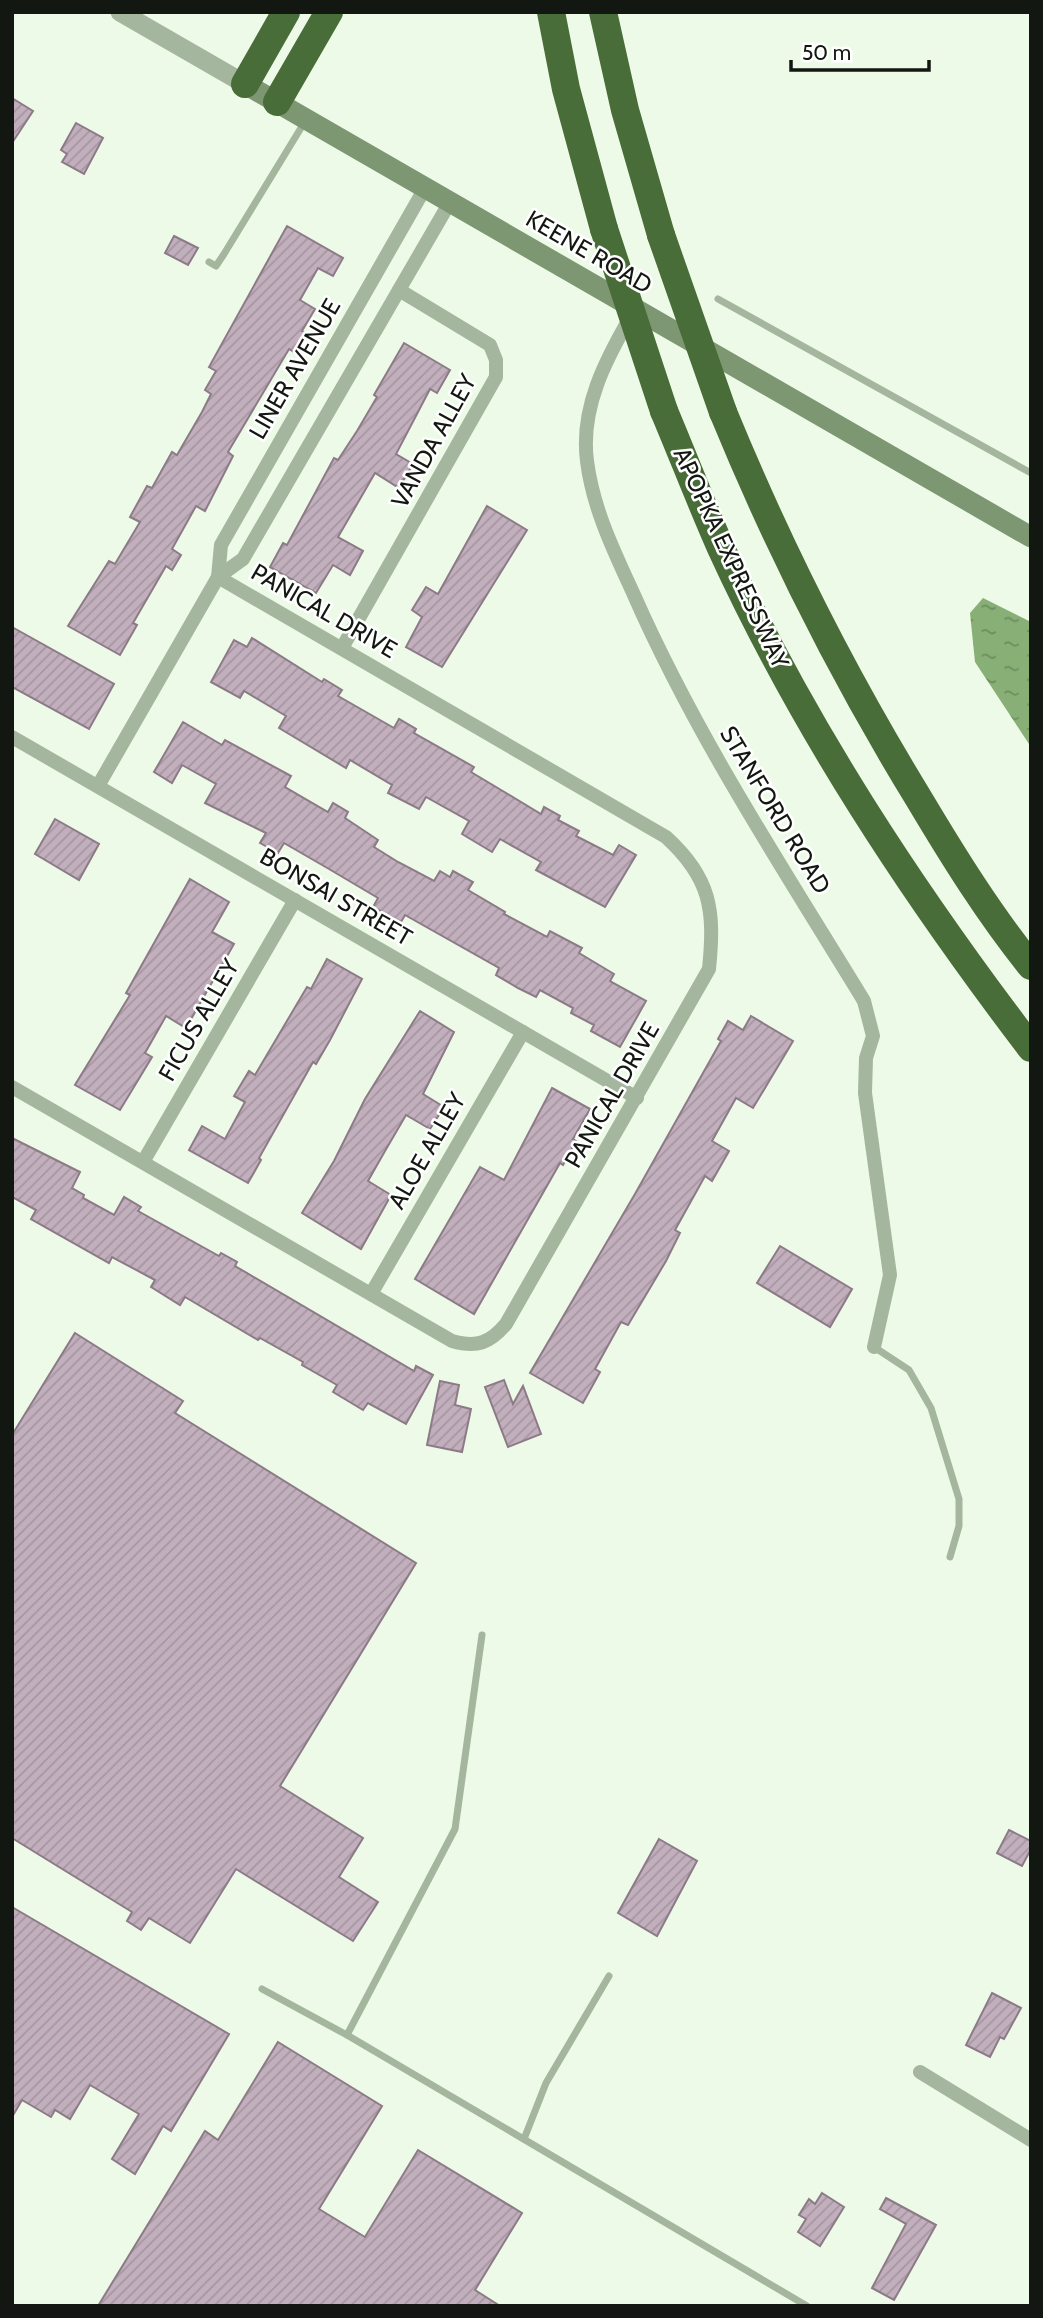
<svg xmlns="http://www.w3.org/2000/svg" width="1043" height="2318" viewBox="0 0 1043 2318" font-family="Cabin,sans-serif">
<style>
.water{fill:url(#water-ripples)}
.building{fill:url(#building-hatch);stroke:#8c7a87;stroke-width:2}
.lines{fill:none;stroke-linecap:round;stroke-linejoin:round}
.service{stroke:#a4b69d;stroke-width:7}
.minor{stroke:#a4b69d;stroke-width:14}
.tertiary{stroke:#a4b69d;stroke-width:19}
.secondary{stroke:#7d9772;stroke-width:21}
.motorway{stroke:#496d38;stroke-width:28}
.motorway-bridge{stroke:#496d38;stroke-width:28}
.labels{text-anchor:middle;stroke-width:5;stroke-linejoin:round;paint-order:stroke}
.street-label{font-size:24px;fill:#131711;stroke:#fff}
</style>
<defs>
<pattern id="water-ripples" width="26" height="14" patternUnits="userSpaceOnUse" patternTransform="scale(1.75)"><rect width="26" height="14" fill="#87af76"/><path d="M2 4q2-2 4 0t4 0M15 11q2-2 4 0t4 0" fill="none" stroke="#6d8d5f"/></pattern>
<pattern id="building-hatch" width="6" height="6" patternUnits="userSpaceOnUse" patternTransform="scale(1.75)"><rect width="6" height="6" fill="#c2afbd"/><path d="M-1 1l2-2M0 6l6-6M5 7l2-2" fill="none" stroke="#a696a1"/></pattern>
</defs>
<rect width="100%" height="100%" fill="#edfae7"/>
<path class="water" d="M 983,598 L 1031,622 L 1031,747 L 975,662 L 970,613 Z"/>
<g class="building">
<path d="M 12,98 L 33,111 L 12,143 Z"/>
<path d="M 76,123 L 103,138 L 84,174 L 62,162 L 67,154 L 61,150 Z"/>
<path d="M 287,226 L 343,258 L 333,276 L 318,268 L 300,300 L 315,309 L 302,331 L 305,333 L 294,352 L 289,349 L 228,452 L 233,456 L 205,511 L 196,506 L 172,549 L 181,555 L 172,570 L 166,566 L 133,623 L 137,625 L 120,655 L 68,626 L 109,561 L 115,564 L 140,522 L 130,517 L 147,486 L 152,488 L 172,452 L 177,455 L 202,412 L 211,394 L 205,390 L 216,371 L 209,367 Z"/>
<path d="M 174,236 L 198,248 L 188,265 L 165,253 Z"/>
<path d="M 404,343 L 450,370 L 437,393 L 430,389 L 396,454 L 413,464 L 399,488 L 375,473 L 338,537 L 363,551 L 350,575 L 333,565 L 316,593 L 270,567 L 283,543 L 287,545 L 334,458 L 338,460 L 357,431 L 377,397 L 374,395 Z"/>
<path d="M 487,506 L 527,530 L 442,667 L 406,647 L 422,617 L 412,610 L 426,587 L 438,594 Z"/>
<path d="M 12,627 L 114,684 L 89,729 L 12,687 Z"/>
<path d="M 252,638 L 322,682 L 324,679 L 342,690 L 338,696 L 394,728 L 399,719 L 416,729 L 414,733 L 474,767 L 471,772 L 541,814 L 544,807 L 560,816 L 558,820 L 579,831 L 576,836 L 613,855 L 619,845 L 636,855 L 605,907 L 536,870 L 541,862 L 500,839 L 492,852 L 462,834 L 469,821 L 426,797 L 419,809 L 388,793 L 392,785 L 350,760 L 346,768 L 279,728 L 286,716 L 244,691 L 240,698 L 211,682 L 234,640 L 247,647 Z"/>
<path d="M 183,722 L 222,745 L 225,740 L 291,776 L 285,787 L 328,812 L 333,803 L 348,812 L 345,818 L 378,840 L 374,847 L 398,862 L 434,881 L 440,871 L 450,877 L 453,871 L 473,882 L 468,890 L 505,912 L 504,914 L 547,937 L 550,931 L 582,948 L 579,953 L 614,974 L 610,981 L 646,1001 L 620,1047 L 591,1031 L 594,1025 L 571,1013 L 573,1008 L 540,990 L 536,997 L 518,988 L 496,975 L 499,968 L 405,915 L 401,922 L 373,907 L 378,898 L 329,869 L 284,843 L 278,853 L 260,843 L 266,833 L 205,803 L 216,784 L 182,765 L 172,783 L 154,772 Z"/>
<path d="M 55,819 L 99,844 L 79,880 L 35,854 Z"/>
<path d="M 190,879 L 229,902 L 212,932 L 234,944 L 186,1028 L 166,1016 L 145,1053 L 152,1057 L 120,1110 L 75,1085 L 130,995 L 126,993 Z"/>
<path d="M 327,959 L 362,979 L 330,1040 L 316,1064 L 313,1062 L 259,1158 L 261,1160 L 248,1183 L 189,1150 L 202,1126 L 225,1139 L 245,1102 L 234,1096 L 249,1071 L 255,1075 L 307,987 L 311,989 Z"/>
<path d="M 420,1011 L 454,1032 L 423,1094 L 444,1107 L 430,1129 L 406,1115 L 385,1151 L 368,1181 L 391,1195 L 361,1249 L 302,1213 L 334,1161 L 365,1099 Z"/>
<path d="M 751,1016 L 793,1041 L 753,1108 L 736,1098 L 712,1141 L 729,1151 L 712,1181 L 705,1176 L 675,1230 L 680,1233 L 666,1261 L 628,1325 L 621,1322 L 595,1369 L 600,1372 L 583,1403 L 530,1373 L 635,1194 L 721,1041 L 718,1039 L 728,1021 L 743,1030 Z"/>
<path d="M 552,1088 L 590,1109 L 573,1139 L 576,1141 L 563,1165 L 560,1163 L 474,1314 L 415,1279 L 480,1167 L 504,1180 Z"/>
<path d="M 12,1138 L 80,1172 L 72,1188 L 84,1195 L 83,1198 L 114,1215 L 124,1197 L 141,1207 L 138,1211 L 219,1256 L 221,1253 L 237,1262 L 235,1266 L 414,1371 L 416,1366 L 433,1375 L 406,1424 L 368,1403 L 363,1410 L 333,1392 L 337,1385 L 302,1365 L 303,1362 L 260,1338 L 258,1340 L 185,1297 L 180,1305 L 151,1287 L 155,1280 L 112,1257 L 109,1263 L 31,1219 L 36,1210 L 12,1197 Z"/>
<path d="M 780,1246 L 852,1289 L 830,1327 L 757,1283 Z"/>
<path d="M 75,1333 L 183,1401 L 175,1413 L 416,1563 L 280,1786 L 363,1838 L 339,1877 L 378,1902 L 353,1941 L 236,1869 L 190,1943 L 149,1918 L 141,1930 L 127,1921 L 132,1912 L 12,1838 L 12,1435 Z"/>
<path d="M 504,1380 L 513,1404 L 523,1386 L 541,1434 L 508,1447 L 485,1387 Z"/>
<path d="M 440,1381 L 459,1385 L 455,1405 L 471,1409 L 462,1452 L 427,1445 Z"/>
<path d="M 1009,1830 L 1031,1841 L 1031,1849 L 1022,1866 L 997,1853 Z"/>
<path d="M 659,1839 L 697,1861 L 657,1936 L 618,1913 Z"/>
<path d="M 12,1907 L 229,2034 L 171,2131 L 163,2126 L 135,2174 L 112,2159 L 139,2114 L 90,2085 L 70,2119 L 55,2110 L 51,2117 L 22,2100 L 12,2117 Z"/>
<path d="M 992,1993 L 1021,2008 L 1004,2039 L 1000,2037 L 990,2057 L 966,2045 Z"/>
<path d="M 278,2042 L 382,2106 L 319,2209 L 365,2237 L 418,2150 L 522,2213 L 475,2290 L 500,2306 L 98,2306 L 205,2131 L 218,2140 Z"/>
<path d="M 822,2193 L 844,2207 L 820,2246 L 798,2232 L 806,2219 L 799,2215 L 809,2199 L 815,2204 Z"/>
<path d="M 886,2198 L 936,2225 L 894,2300 L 872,2288 L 906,2224 L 880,2209 Z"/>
</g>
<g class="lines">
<g class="service">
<path d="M 209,262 L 216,266 L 224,254 L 304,123"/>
<path d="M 718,299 L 1031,473"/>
<path d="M 874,1347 L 909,1370 L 931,1408 L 959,1499 L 959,1526 L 950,1557"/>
<path d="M 262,1989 L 347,2035 L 807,2306"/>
<path d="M 347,2035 L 455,1829 L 482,1635"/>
<path d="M 524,2139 L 546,2083 L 609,1976"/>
</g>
<g class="minor">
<path d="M 631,316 C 606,359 580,408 587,461 C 593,509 614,551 634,595 C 697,738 783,868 864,1001 L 873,1036 L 866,1058 L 865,1093 L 890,1275 L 874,1347"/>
<path d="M 218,577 L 221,545 L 425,188"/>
<path d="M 342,648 L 496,377 L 496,360 L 490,345 L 399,290"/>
<path d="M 12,737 L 637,1098"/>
<path d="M 98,786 L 218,577 L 243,559 L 450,202"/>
<path d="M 12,1087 L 452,1341 C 477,1348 490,1343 506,1324 L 709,969 C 715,910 711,878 666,837 L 218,577"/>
<path d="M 143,1162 L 295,900"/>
<path d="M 371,1294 L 523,1032"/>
<path d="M 920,2072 L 1031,2140"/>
</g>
<path class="tertiary" d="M 120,12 L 245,84"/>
<path class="secondary" d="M 245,84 L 1031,537"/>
<g class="motorway">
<path d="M 551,12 L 566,89 L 604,229"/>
<path d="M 603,12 L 625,110 L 661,235"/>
<path d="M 245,84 L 286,12"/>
<path d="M 277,102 L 329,12"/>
<path d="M 664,411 C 683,456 701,503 721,548 C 803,727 912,892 1031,1048"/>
<path d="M 723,412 C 778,546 843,675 919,799 C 953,856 989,914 1031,966"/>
</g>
<g class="motorway-bridge">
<path d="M 604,229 L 664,411"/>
<path d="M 661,235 L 723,412"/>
</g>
</g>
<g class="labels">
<g class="street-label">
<text transform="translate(589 252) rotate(30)" y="8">KEENE ROAD</text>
<text transform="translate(295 369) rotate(-60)" y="8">LINER AVENUE</text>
<text transform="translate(434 441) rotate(-61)" y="8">VANDA ALLEY</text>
<text transform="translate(731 558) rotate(65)" y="8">APOPKA EXPRESSWAY</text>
<text transform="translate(324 611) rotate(30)" y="8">PANICAL DRIVE</text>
<text transform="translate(775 810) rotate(59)" y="8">STANFORD ROAD</text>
<text transform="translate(336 897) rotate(30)" y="8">BONSAI STREET</text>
<text transform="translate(199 1020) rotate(-60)" y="8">FICUS ALLEY</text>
<text transform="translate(612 1095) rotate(-60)" y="8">PANICAL DRIVE</text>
<text transform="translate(427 1151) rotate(-60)" y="8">ALOE ALLEY</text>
</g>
</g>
<rect width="1043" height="2318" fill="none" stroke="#131711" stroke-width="28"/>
<path d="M791 60v10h138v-10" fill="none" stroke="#131711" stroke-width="3.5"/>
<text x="802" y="60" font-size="21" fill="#131711" stroke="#ffffff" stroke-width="5" paint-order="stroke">50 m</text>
</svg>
